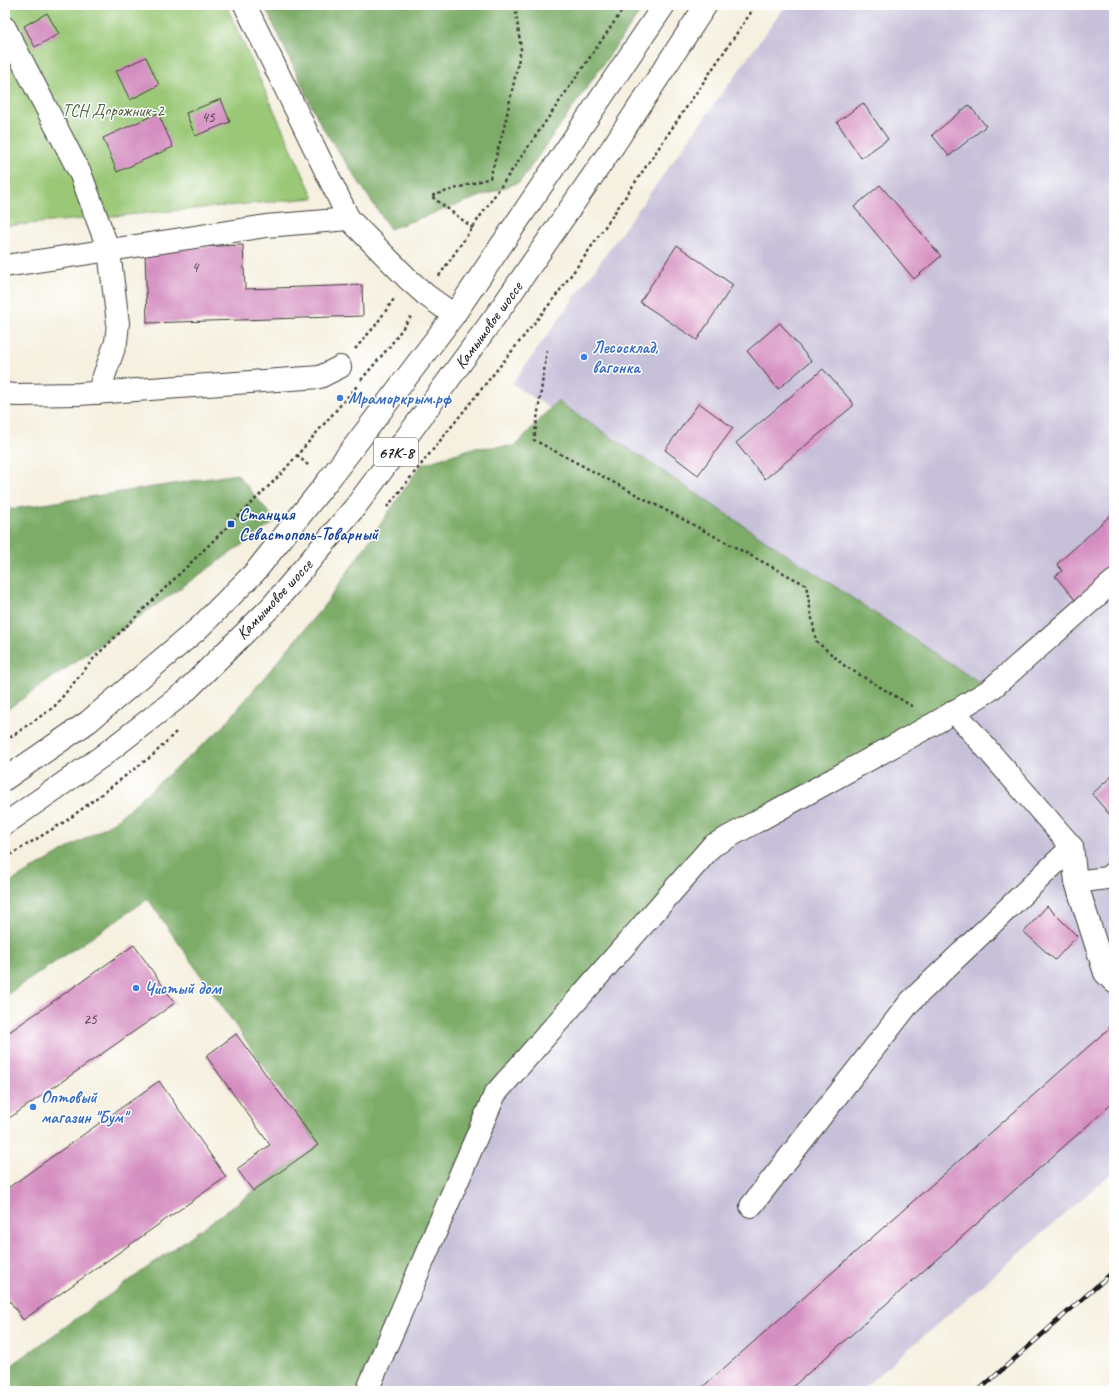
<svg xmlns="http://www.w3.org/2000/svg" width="1119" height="1396" viewBox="0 0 1119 1396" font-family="Caveat,sans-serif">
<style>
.industrial{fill:#c7c0d9}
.green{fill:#9ac876;stroke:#5b7249}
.forest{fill:#7bac67;stroke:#4c6442}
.building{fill:#d48dc0}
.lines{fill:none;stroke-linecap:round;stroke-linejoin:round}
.minor-casing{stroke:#3d3c39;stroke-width:24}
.major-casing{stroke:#3d3c39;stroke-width:24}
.path{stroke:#3d3c39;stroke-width:2.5;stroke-dasharray:3 3;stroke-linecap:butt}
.minor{stroke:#fff;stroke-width:22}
.major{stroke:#fff;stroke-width:22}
.rail-casing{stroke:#1c1c1c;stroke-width:4.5}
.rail{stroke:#fff;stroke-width:3;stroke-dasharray:9;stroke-linecap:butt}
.shop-dot{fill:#3f7fe0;stroke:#fff;stroke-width:1.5}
.transit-dot{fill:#1a4fb4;stroke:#fff;stroke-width:1.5}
.labels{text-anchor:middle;stroke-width:3;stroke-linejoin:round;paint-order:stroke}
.number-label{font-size:15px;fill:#4a3845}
.shield{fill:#fff;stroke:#606060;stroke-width:1}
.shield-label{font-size:16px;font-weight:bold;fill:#1c1c1c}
.park-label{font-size:17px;fill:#4e6140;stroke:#fff}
.street-label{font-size:17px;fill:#1c1c1c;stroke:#fff}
.shop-label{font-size:17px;font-weight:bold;fill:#366cbe;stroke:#fff;text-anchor:start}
.transit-label{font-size:17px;font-weight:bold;fill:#164399;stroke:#fff;text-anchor:start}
</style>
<rect width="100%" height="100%" fill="#fff"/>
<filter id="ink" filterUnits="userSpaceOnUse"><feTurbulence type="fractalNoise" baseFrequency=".025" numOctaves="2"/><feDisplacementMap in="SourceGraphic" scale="8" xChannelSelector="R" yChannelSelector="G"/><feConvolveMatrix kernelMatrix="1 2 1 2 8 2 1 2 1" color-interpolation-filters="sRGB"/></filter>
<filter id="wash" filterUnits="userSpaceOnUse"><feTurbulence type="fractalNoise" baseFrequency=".012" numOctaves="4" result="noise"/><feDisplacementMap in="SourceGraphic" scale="16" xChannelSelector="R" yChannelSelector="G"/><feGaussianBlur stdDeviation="0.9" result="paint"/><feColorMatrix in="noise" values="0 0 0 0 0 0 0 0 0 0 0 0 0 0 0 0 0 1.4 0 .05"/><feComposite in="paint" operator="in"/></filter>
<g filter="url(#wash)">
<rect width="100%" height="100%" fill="#f5f0df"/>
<path class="industrial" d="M 786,5 L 1114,5 L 1114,1171 L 860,1391 L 367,1391 L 495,1094 L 712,846 L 990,690 L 512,384 Z"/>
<path class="green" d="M 5,5 L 226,5 L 314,198 L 5,226 Z"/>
<g class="forest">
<path d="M 264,5 L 645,5 L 520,182 L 390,229 L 321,125 Z"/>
<path d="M 557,401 L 990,690 L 712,847 L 495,1094 L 367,1391 L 5,1391 L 5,1370 L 318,1145 L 148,899 L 5,996 L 5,885 L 115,821 L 222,728 L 327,602 L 421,465 L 473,448 L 515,446 Z"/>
<path d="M 237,474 L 276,521 L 5,711 L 5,510 Z"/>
</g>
<g id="blocks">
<g class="building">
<path d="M 47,13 L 59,34 L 35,47 L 24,26 Z"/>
<path d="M 146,57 L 159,85 L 130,100 L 116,71 Z"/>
<path d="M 221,99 L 230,122 L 195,136 L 186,113 Z"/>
<path d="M 863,103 L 888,139 L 861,158 L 837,122 Z"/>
<path d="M 969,105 L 986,126 L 949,156 L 932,135 Z"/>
<path d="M 158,113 L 173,147 L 117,172 L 103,138 Z"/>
<path d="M 880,185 L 941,256 L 914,279 L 854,207 Z"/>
<path d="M 243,245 L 245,289 L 362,285 L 363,316 L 147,323 L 145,249 Z"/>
<path d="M 677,245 L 733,285 L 697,340 L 640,302 Z"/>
<path d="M 780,323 L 811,361 L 778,389 L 747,351 Z"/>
<path d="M 823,369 L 853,403 L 853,406 L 765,479 L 736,443 Z"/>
<path d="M 699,403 L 733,428 L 698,475 L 665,450 Z"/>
<path d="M 1114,512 L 1114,569 L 1076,601 L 1055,576 L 1062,571 L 1057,564 Z"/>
<path d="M 1114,774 L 1114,820 L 1092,794 Z"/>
<path d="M 1047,906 L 1077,936 L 1055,960 L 1024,932 Z"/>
<path d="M 134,945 L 175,1003 L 5,1121 L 5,1035 Z"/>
<path d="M 1114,1024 L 1114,1102 L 788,1391 L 698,1391 Z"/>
<path d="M 236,1034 L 318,1145 L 253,1191 L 237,1169 L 270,1145 L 206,1056 Z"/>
<path d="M 159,1081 L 226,1177 L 23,1320 L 5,1294 L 5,1190 Z"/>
</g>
</g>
</g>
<g filter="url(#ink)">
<use href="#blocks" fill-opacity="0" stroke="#3d3c39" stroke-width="1"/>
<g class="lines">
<g class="minor-casing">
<g id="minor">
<path d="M 245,5 L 349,219 L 408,279 L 426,295 L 454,315"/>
<path d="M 5,28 L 81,175 L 109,251 L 118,323 L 116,342 L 98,393"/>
<path d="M 5,266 L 266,226 L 349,219"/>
<path d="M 5,394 L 16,395 L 79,394 L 320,377 L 340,367"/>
<path d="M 954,711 L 1072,847"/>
<path d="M 1076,882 L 1105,973 L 1114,982"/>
<path d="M 751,1206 L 910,1002 L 1072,847 L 1076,882 L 1107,878 L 1114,872"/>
<path d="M 367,1391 L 495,1094 L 712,846 L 937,722 L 990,690 L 1114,581"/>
</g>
</g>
<g class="major-casing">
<g id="major">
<path d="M 5,779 L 88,722 L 199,628 L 255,572 L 327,482 L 454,315 L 664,5"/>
<path d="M 5,824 L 101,757 L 185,692 L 271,607 L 356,506 L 499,311 L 612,148 L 706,5"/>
</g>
</g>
<g class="path">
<path d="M 473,228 L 431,196 L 490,178 L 504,128 L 521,49 L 515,5"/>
<path d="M 439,276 L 626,5"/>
<path d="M 355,349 L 375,326 L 394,299"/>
<path d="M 547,350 L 534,440 L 806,585 L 816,641 L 845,666 L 915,708"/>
<path d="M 361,380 L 390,346 L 412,315"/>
<path d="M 297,455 L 309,466"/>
<path d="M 387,507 L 552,301 L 585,256 L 756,5"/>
<path d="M 5,741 L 54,707 L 95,657 L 280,475 L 357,386"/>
<path d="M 5,858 L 66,821 L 153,755 L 178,730"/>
</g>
<use href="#minor" class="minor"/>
<use href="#major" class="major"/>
<g class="rail-casing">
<path id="rail" d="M 978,1391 L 1114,1271"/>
</g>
<use href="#rail" class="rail"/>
</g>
</g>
<g class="shop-dot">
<circle cx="584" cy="357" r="4"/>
<circle cx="340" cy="398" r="4"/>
<circle cx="136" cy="988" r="4"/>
<circle cx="33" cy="1107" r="4"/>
</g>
<rect class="transit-dot" x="227" y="520" width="8" height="8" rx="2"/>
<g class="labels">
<g class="number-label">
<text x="208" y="122">45</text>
<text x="195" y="272">4</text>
<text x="90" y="1024">25</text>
</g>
<rect class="shield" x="374" y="438" width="44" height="28" rx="3"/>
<g class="shield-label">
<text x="396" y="458">67К-8</text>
</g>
<g class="park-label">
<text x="113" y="116">ТСН Дорожник-2</text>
</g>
<g class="street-label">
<text transform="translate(488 325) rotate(-54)" y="6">Камышовое шоссе</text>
<text transform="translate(274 599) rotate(-47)" y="6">Камышовое шоссе</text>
</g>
<g class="shop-label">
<text x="592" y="353">Лесосклад,<tspan x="592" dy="20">вагонка</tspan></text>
<text x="348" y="404">Мраморкрым.рф</text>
<text x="144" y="994">Чистый дом</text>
<text x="41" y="1103">Оптовый<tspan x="41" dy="20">магазин "Бум"</tspan></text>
</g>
<g class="transit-label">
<text x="239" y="520">Станция<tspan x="239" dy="20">Севастополь-Товарный</tspan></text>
</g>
</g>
<rect width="1119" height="1396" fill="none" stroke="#fff" stroke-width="20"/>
</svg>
